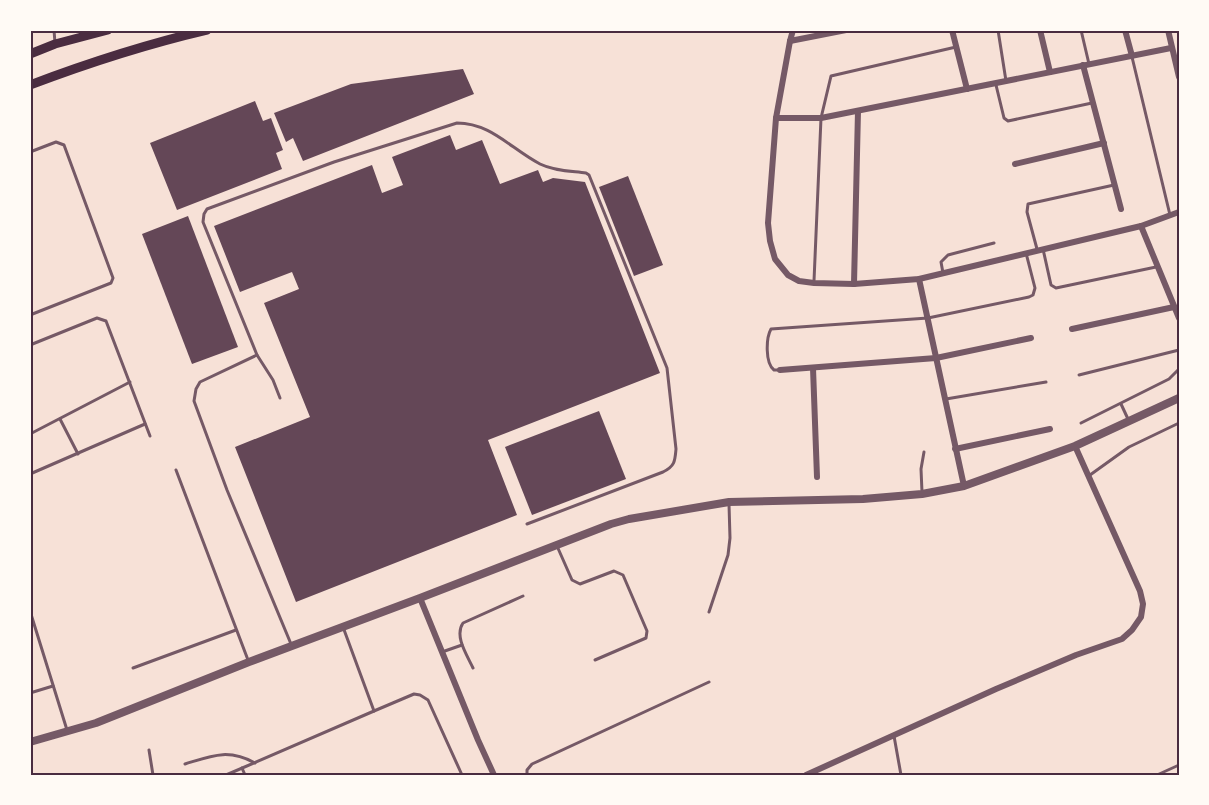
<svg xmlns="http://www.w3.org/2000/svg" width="1209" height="805" viewBox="0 0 1209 805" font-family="Montserrat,sans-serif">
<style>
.building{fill:#644757}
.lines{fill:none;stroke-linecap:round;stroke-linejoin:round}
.service{stroke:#755966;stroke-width:3}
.minor{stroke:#755966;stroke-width:6}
.tertiary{stroke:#755966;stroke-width:8}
.trunk{stroke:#4a2c40;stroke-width:9}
.neatline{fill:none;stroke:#4a2c40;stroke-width:2}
</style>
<rect width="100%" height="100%" fill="#f7e1d7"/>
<g class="building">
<path d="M 463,69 L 474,94 L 303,161 L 293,138 L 286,142 L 274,113 L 351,84 Z"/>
<path d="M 255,101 L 263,121 L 271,118 L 283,150 L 276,153 L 282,169 L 177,210 L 150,143 Z"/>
<path d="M 450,135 L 456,150 L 482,140 L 500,184 L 538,170 L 543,182 L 553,178 L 585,182 L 660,373 L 488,440 L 517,515 L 296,602 L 235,447 L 310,417 L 264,303 L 299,289 L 292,272 L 240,292 L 214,226 L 372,165 L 382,193 L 403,185 L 392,157 Z"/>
<path d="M 628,176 L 663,265 L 634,276 L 599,187 Z"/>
<path d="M 188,216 L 238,347 L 192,364 L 142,234 Z"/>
<path d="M 599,411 L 626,479 L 532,515 L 505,447 Z"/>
</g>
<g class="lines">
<g class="service">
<path d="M 54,30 L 55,43"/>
<path d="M 998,30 L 1006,81"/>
<path d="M 1081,30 L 1089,64"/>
<path d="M 1132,57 L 1170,215"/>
<path d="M 996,85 L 1004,118 L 1008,121 L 1092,103"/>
<path d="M 30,152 L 56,142 L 64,145 L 113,278 L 111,283 L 30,315"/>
<path d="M 1037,249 L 1027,212 L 1028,204 L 1114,185"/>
<path d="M 1043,249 L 1051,285 L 1056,288 L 1156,267"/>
<path d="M 943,273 L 941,262 L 948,255 L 994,243"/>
<path d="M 814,281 L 821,118 L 831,76 L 956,47"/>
<path d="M 30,345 L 97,318 L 106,321 L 150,436"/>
<path d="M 257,355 L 273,380 L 280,398"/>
<path d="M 780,370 L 774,370 C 765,363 766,338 771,329 L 928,318 L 1029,297 L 1033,295 L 1035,288 L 1026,253"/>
<path d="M 1079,375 L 1179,350"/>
<path d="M 946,399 L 1046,382"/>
<path d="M 1121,404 L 1128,419"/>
<path d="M 60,419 L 78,454"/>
<path d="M 1081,423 L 1169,379 L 1179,369"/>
<path d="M 30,434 L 130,382"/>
<path d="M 176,470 L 248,660"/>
<path d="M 30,474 L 145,424"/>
<path d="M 1090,475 L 1129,447 L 1179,423"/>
<path d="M 922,492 L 921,469 L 924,452"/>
<path d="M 557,546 L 572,580 L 580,584 L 614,571 L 623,575 L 647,631 L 646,638 L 595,660"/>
<path d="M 30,611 L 67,730"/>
<path d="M 709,612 L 728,555 L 730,538 L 729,504"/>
<path d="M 291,644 L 227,490 L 194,401 L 196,389 L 200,382 L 257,355 L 203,222 L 204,214 L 207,209 L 334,162 L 457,123 C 491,123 511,149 540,164 C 554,171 571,171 586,173 L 589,175 L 667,368 L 676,449 C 675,461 675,466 663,472 L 527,524"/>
<path d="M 442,652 L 462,645"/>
<path d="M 133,668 L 236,630"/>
<path d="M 473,668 C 467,655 454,636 463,623 L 523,596"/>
<path d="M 30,693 L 53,686"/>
<path d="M 374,711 L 414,694 L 420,695 L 428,700 L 462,775"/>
<path d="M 894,736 L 901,775"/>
<path d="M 149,750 L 153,775"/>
<path d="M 185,764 C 211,756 228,748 255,763"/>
<path d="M 242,768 L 245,775"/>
<path d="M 226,775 L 374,711 L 343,627"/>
<path d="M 527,775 L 527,770 L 532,764 L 709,682"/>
<path d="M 1157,775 L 1179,765"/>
</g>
<g class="minor">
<path d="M 793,30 L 790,41 L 776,118 L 768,223 L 770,241 L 775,259 L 788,275 L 799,281 L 814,283 L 854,284 L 919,279 L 1141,226 L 1179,212"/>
<path d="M 952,30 L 967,89"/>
<path d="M 1040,30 L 1050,72"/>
<path d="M 1125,30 L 1132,56"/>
<path d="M 1168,30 L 1179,77"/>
<path d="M 790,41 L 846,30"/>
<path d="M 1083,65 L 1121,209"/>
<path d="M 776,118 L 821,118 L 1171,48"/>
<path d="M 1015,164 L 1104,143"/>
<path d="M 1141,226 L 1179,318"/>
<path d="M 919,279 L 964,486"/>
<path d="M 854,284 L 858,111"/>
<path d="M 1072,329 L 1174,307"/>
<path d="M 813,368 L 817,477"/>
<path d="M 780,370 L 936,358 L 1031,338"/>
<path d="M 955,449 L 1050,429"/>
<path d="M 420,598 L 478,740 L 494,775"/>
<path d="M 806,775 L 996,689 L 1076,655 L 1122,639 L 1132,630 L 1141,617 L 1143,604 L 1140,591 L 1075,446"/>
</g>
<path class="tertiary" d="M 30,742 L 96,723 L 249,662 L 420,598 L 611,524 L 629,519 L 729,502 L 863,499 L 922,494 L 964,486 L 1075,446 L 1179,398"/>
<g class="trunk">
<path d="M 30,54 L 55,44 L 108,30"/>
<path d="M 30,85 C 88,63 147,44 207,30"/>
</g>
</g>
<rect width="1209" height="805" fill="none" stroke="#fffaf5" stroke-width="63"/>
<rect x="32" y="32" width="1146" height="742" class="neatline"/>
</svg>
